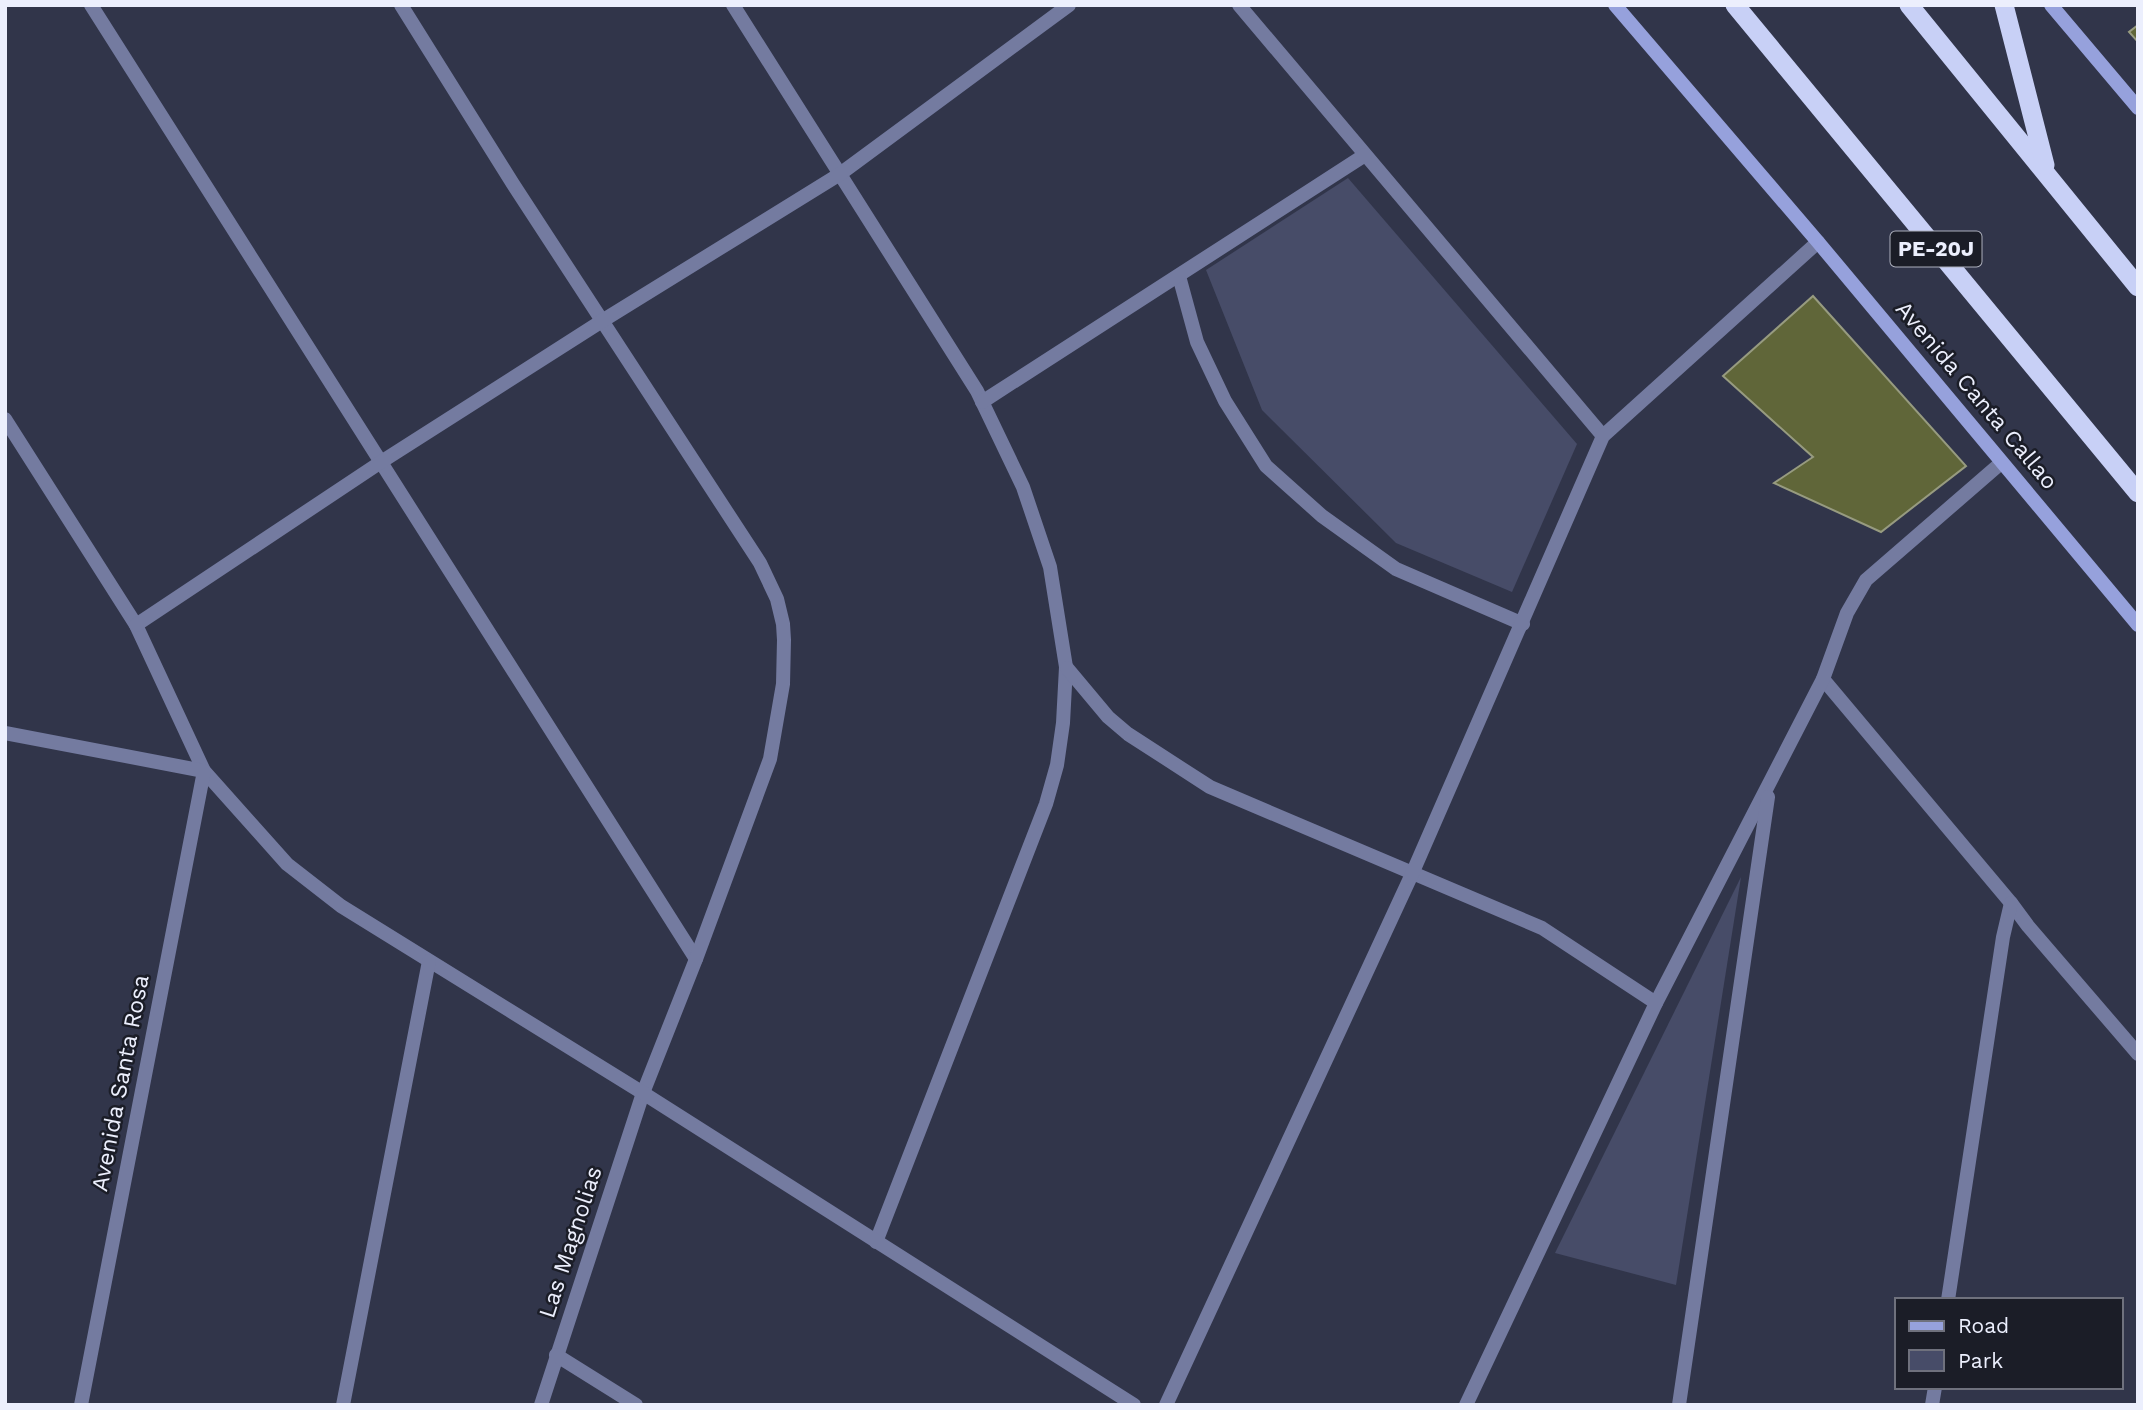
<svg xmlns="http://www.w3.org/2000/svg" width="2143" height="1410" viewBox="0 0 2143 1410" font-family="'Work Sans',sans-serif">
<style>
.green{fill:#474c68}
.building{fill:#606639;stroke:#979b80;stroke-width:2}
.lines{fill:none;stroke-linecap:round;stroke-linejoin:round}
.minor{stroke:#747ba0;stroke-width:14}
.tertiary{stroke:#747ba0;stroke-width:14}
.secondary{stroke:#96a1dc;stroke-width:14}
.trunk{stroke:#c8d0f6;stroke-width:19}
.labels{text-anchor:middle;stroke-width:5;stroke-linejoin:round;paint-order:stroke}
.shield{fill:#1b1d27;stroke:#adb0bd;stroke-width:2}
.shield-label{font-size:21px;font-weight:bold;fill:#eceffd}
.street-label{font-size:23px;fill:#eceffd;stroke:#1b1d27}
</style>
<rect width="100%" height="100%" fill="#31354a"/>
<g class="green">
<path d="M 1348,178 L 1577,444 L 1512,592 L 1396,543 L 1262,410 L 1206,270 Z"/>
<path d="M 1741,877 L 1676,1285 L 1555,1253 Z"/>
</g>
<g class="building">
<path d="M 2138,25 L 2138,42 L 2129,32 Z"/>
<path d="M 1813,296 L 1966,466 L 1881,532 L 1774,483 L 1813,457 L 1723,376 Z"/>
</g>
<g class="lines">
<g class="minor">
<path d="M 91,5 L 696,959"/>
<path d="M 401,5 L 513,184 L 760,563 L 777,599 L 783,624 L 784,640 L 783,684 L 770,759 L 696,959 L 643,1093 L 541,1405"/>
<path d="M 733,5 L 977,391 L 1023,487 L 1050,567 L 1066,667 L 1063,723 L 1057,765 L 1046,804 L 876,1242"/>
<path d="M 1239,5 L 1603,436"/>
<path d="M 1179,276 L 1197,342 L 1225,401 L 1266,466 L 1322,516 L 1396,569 L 1523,624"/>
<path d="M 982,402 L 1365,155"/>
<path d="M 5,419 L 136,625 L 204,771 L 287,864 L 341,906 L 643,1093 L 1134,1405"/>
<path d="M 136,625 L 381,462 L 602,321 L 840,174 L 1069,5"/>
<path d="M 1067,668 L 1108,717 L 1128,734 L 1210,787 L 1542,928 L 1656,1003"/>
<path d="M 1823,679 L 2011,903 L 2028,926 L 2138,1054"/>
<path d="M 5,733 L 204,771 L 81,1405"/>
<path d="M 1948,1300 L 2003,937 L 2011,903"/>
<path d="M 556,1355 L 636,1405"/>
<path d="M 343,1405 L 429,961"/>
<path d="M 1466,1405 L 1656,1003 L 1823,679 L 1847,613 L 1866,580 L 2001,463"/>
<path d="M 1679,1405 L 1768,797"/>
<path d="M 1932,1405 L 1935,1387"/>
</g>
<path class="tertiary" d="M 1166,1405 L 1412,874 L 1603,436 L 1818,242"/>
<g class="secondary">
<path d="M 1615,5 L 1818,242 L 2138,625"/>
<path d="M 2051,5 L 2138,108"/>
</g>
<g class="trunk">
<path d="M 1735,5 L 2138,493"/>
<path d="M 1909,5 L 2138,287"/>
<path d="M 2004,5 L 2045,165"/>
</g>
</g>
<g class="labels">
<rect class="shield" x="1890.5" y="231.5" width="91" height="35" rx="5"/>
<g class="shield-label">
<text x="1936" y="256">PE-20J</text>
</g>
<g class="street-label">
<text transform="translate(1977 395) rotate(50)" y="8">Avenida Canta Callao</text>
<text transform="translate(120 1083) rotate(-79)" y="8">Avenida Santa Rosa</text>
<text transform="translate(570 1242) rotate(-72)" y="8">Las Magnolias</text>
</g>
</g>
<rect width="2143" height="1410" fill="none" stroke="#eceffd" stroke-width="14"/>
<rect x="1895" y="1298" width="228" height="91" fill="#1b1d27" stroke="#6f717d" stroke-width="2"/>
<rect x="1909" y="1321" width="35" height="10" fill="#96a1dc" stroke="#6f717d" stroke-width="2"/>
<text x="1958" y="1333" font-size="21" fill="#eceffd">Road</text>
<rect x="1909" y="1350" width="35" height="21" fill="#474c68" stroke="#6f717d" stroke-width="2"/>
<text x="1958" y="1368" font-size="21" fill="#eceffd">Park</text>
</svg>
